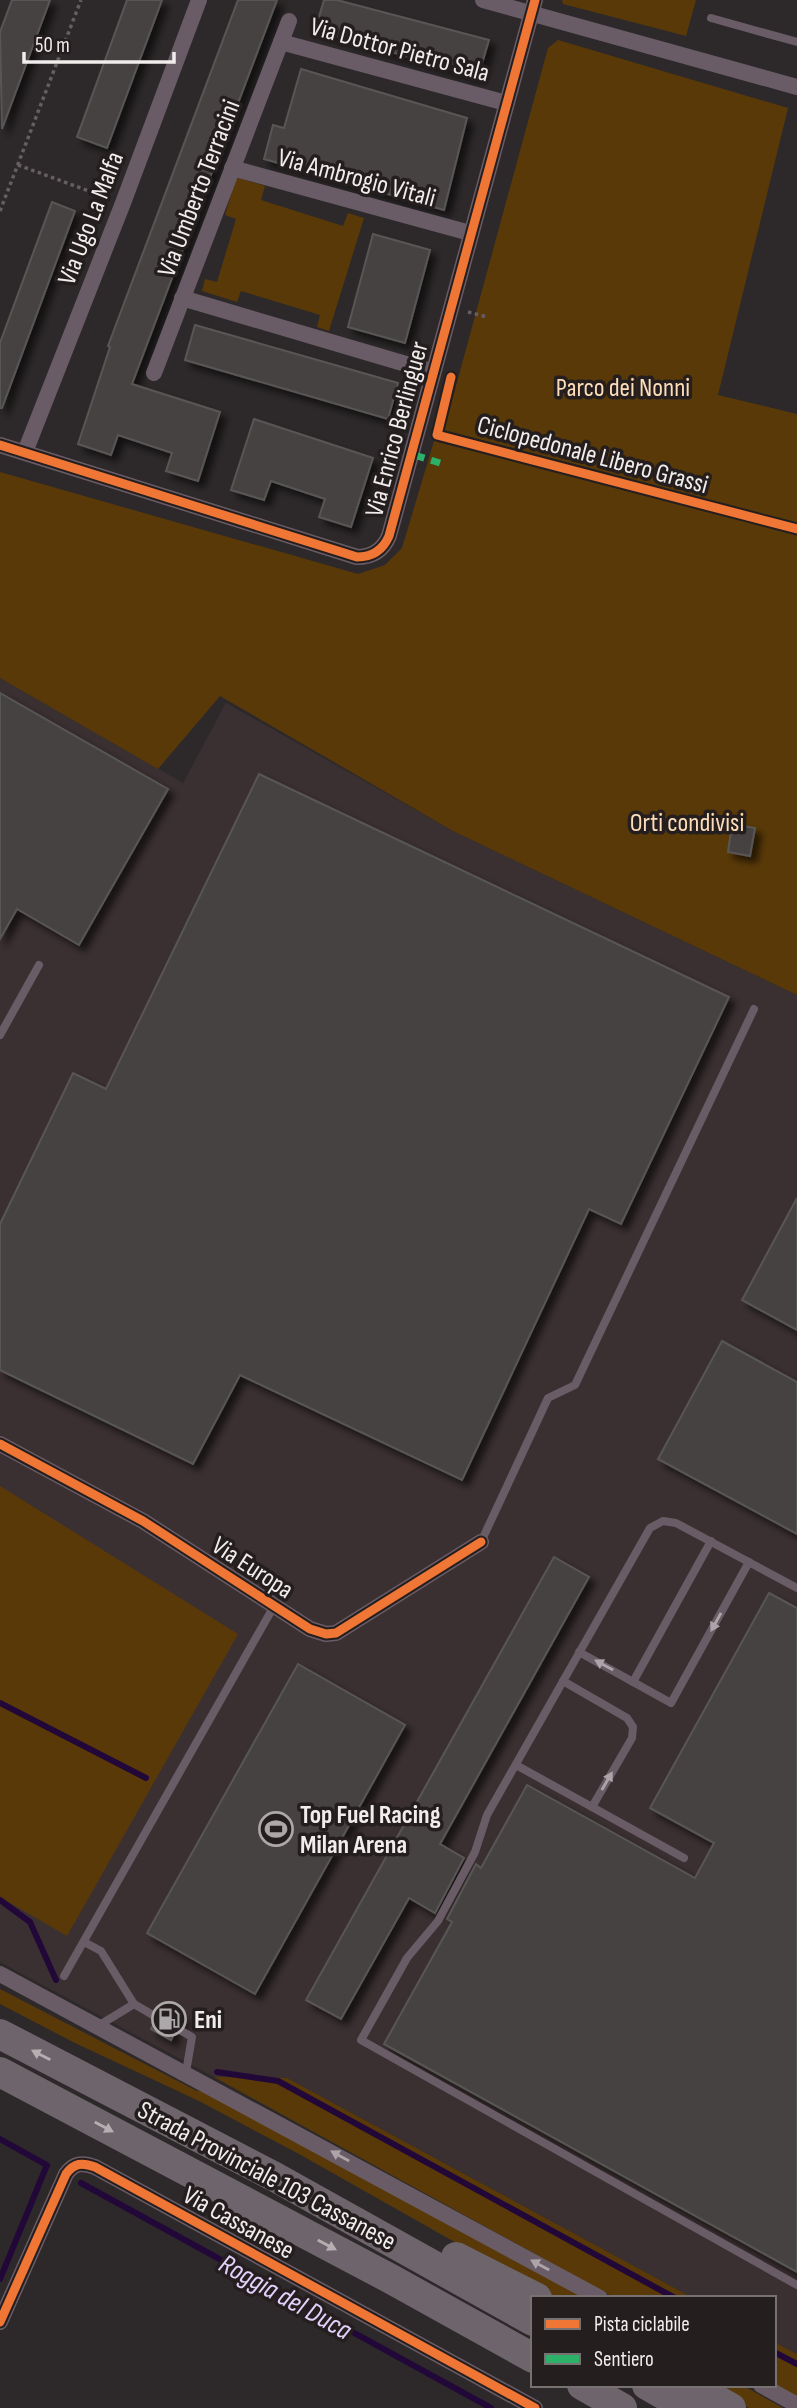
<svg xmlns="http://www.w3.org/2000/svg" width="797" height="2408" viewBox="0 0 797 2408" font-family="'Sofia Sans Condensed',sans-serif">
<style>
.built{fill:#3b3031}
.green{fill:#593908}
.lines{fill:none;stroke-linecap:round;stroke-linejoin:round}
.stream{stroke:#220839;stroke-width:6}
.building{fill:#464342;stroke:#595655;stroke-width:2;filter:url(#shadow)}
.path{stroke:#655e62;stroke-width:3.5;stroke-dasharray:3.5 3.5;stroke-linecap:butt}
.lane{stroke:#695c66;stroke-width:8}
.street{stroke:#695c66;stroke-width:16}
.highway{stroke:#6e646b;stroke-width:30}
.quiet{stroke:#2db169;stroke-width:7;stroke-dasharray:14 7;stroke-linecap:butt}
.cycleway-casing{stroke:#251e1f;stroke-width:13}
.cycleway{stroke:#f07635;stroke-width:9}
.oneway{fill:#ada4aa}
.oneway2{fill:#b6afb2}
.labels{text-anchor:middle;stroke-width:7;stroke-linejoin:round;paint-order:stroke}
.street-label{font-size:26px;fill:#f1eded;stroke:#251e1f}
.park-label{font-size:26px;fill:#fdddb9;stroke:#251e1f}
.poi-label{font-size:26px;font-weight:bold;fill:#f1eded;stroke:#251e1f;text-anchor:start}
.water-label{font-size:28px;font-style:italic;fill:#e1d1fb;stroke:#251e1f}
</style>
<defs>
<filter id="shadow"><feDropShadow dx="6" dy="6" stdDeviation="3.5" flood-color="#0009"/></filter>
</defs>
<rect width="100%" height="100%" fill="#2d292a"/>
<path class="built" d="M 0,678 L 183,783 L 226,703 L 453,831 L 797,995 L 797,2354 L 774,2342 L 774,2298 L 693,2298 L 287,2078 L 214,2077 L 0,1962 Z"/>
<g class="green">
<path d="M 562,0 L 696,0 L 686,36 L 563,4 Z"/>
<path d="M 558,40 L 788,108 L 718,395 L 797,414 L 797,523 L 444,430 L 548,48 Z"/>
<path d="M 236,177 L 265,186 L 261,200 L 343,226 L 348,213 L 364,218 L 329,331 L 317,327 L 320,315 L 241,291 L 237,302 L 202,291 L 205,279 L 217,282 L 236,219 L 225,215 Z"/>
<path d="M 434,441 L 797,535 L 797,995 L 453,831 L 220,696 L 158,769 L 0,678 L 0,472 L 358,574 L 385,565 L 402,548 Z"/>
<path d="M 0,1486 L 238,1634 L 67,1936 L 0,1897 Z"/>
<path d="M 0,1989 L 197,2091 L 210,2089 L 585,2298 L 554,2298 L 299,2154 L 199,2101 L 75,2043 L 0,2004 Z"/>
<path d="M 214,2077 L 287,2078 L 693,2298 L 615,2298 Z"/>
<path d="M 774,2342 L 797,2354 L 797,2398 L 774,2385 Z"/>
<path d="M 709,2385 L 742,2385 L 783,2408 L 749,2408 Z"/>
</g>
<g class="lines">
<g class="stream">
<path d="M 0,1703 L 146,1778"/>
<path d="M 0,1900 L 30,1922 L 56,1980"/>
<path d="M 217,2072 L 278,2081 L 675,2298"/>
<path d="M 0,2139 L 47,2165 L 0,2279"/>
<path d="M 81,2183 L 491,2408"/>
<path d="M 774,2352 L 797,2364"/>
</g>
</g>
<g class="building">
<path d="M 12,0 L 50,0 L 2,129 L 0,32 Z"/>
<path d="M 127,0 L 162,0 L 107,148 L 77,137 Z"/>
<path d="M 238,0 L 277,0 L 132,384 L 220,412 L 198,481 L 166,471 L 172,453 L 118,435 L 111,455 L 78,444 L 110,347 L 108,346 Z"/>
<path d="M 324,0 L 337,0 L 489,40 L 478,77 L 315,30 Z"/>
<path d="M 301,69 L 467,118 L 444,210 L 264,159 L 273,125 L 284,128 Z"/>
<path d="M 52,202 L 75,211 L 2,408 L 0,408 L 0,343 Z"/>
<path d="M 373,234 L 430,250 L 405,343 L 348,327 Z"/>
<path d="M 195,325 L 398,383 L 388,419 L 185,360 Z"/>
<path d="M 254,419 L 373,458 L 351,527 L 319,517 L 325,499 L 271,481 L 264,500 L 231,490 Z"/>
<path d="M 0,693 L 168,789 L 79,945 L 17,909 L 0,939 Z"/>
<path d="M 259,774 L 729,997 L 621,1224 L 589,1209 L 462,1480 L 240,1375 L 193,1464 L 0,1370 L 0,1224 L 73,1073 L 106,1089 Z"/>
<path d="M 732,824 L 755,828 L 750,856 L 728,852 Z"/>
<path d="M 797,1198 L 797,1330 L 742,1300 Z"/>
<path d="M 722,1341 L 797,1382 L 797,1534 L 658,1459 Z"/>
<path d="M 554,1557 L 589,1577 L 440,1844 L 464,1858 L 435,1913 L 409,1898 L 341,2019 L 306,2000 Z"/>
<path d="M 769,1593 L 797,1608 L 797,2272 L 384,2044 L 452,1922 L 447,1919 L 476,1864 L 481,1868 L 527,1785 L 695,1878 L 714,1843 L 650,1808 Z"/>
<path d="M 298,1664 L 405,1725 L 255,1994 L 147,1933 Z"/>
<path d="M 164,2007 L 184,2018 L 181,2023 L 173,2025 L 172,2030 L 174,2034 L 171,2040 L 151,2029 L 154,2023 L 159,2024 L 163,2022 L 164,2017 L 161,2012 Z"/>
</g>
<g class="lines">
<g class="path">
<path d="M 18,165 L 108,198"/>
<path d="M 0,211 L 81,0"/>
<path d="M 468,312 L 487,317"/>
</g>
<g class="lane">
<path d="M 711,18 L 797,42"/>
<path d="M 0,1035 L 39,965"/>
<path d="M 481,1542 L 548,1398 L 575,1385 L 754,1009"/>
<path d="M 797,1588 L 676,1523 L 663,1521 L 650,1528 L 487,1815 L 475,1852 L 438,1921 L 407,1958 L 361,2040 L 797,2285"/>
<path d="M 579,1652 L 671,1703 L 749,1562"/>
<path d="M 633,1682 L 711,1541"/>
<path d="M 516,1765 L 592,1807 L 632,1738 L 633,1727 L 627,1718 L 563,1681"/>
<path d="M 592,1807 L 684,1858"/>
<path d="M 84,1942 L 101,1951 L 134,2004"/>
<path d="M 64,1976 L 274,1606"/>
<path d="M 98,2026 L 134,2004 L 158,2018"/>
<path d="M 178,2029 L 192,2037 L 186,2072"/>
</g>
<g class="street">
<path d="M 483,0 L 797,87"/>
<path d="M 281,42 L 506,103"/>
<path d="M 232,168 L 470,233"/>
<path d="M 182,298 L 433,372"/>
<path d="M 154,373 L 289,21"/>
<path d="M 0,445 L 357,557 C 372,557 383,550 389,536 L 535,0"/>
<path d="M 25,452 L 123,203 L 199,0"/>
<path d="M 0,1444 L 143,1521 L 310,1629 L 326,1634 L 336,1633 L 481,1542"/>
<path d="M 0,1974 L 600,2298"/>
<path d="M 0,2322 L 66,2174 C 74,2163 82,2162 95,2167 L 535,2408"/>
<path d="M 761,2385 L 797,2405"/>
</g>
<g class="highway">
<path d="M 0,2034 L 275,2177 L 533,2321"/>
<path d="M 0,2072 L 391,2279 L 533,2358"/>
<path d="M 456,2257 L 537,2298"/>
<path d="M 582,2385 L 622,2408"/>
<path d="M 647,2385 L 687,2408"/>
<path d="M 691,2385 L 731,2408"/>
</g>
<path class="quiet" d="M 411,454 L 440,463"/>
<g class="cycleway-casing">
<g id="cycleway">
<path d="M 451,377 L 437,435 L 797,529"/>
<path d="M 0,445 L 357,557 C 372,557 383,550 389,536 L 535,0"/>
<path d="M 0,1444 L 143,1521 L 310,1629 L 326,1634 L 336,1633 L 481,1542"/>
<path d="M 0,2322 L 66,2174 C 74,2163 82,2162 95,2167 L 535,2408"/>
</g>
</g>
<use href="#cycleway" class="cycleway"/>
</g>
<defs><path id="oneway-solid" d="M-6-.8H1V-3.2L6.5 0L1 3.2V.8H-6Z" transform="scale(1.75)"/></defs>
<g class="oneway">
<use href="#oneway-solid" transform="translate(716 1622) rotate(119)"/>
<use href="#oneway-solid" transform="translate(604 1665) rotate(-151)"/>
<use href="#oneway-solid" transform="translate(607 1781) rotate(-60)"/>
<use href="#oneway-solid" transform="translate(340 2156) rotate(-151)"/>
<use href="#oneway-solid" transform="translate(540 2265) rotate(-151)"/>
</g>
<g class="oneway2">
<use href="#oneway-solid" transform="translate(41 2055) rotate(-153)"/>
<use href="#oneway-solid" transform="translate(104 2127) rotate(28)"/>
<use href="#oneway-solid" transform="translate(327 2245) rotate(28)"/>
</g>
<defs>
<g id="stadium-ring" transform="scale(1.75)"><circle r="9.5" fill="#251e1f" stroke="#aca8a9" stroke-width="1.5"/><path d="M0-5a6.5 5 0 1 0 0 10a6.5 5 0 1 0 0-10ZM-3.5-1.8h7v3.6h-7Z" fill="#aca8a9"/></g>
<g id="fuel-ring" transform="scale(1.75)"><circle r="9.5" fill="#251e1f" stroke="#aca8a9" stroke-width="1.5"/><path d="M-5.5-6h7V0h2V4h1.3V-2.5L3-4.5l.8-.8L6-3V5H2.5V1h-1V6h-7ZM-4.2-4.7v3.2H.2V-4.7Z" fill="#aca8a9"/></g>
</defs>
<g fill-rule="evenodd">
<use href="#stadium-ring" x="276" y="1829"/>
<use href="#fuel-ring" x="169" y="2019"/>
</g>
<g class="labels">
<g class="street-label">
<text transform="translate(400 49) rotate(15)" y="9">Via Dottor Pietro Sala</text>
<text transform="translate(357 177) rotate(15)" y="9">Via Ambrogio Vitali</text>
<text transform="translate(198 188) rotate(-69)" y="9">Via Umberto Terracini</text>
<text transform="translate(90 218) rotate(-69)" y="9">Via Ugo La Malfa</text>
<text transform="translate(396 429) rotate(-75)" y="9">Via Enrico Berlinguer</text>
<text transform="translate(593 454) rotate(15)" y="9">Ciclopedonale Libero Grassi</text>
<text transform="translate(253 1567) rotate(33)" y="9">Via Europa</text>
<text transform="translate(267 2175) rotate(28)" y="9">Strada Provinciale 103 Cassanese</text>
<text transform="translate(239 2222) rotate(29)" y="9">Via Cassanese</text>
</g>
<g class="park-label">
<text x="623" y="396">Parco dei Nonni</text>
<text x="687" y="831">Orti condivisi</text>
</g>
<g class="poi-label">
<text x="300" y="1823">Top Fuel Racing<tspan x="300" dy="30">Milan Arena</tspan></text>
<text x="194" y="2028">Eni</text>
</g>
<g class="water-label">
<text transform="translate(286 2296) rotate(29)" y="10">Roggia del Duca</text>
</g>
</g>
<rect x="531" y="2296" width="245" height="91" fill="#251e1f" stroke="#777171" stroke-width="2"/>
<rect x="545" y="2319" width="35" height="10" fill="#f07635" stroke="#777171" stroke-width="2"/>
<text x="594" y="2331" font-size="21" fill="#f1eded">Pista ciclabile</text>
<rect x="545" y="2354" width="35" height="10" fill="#2db169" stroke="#777171" stroke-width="2"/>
<text x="594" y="2366" font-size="21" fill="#f1eded">Sentiero</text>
<path d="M24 52v10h150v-10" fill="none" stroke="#f1eded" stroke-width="3.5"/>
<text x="35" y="52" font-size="21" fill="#f1eded" stroke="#251e1f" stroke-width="5" paint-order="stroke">50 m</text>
</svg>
